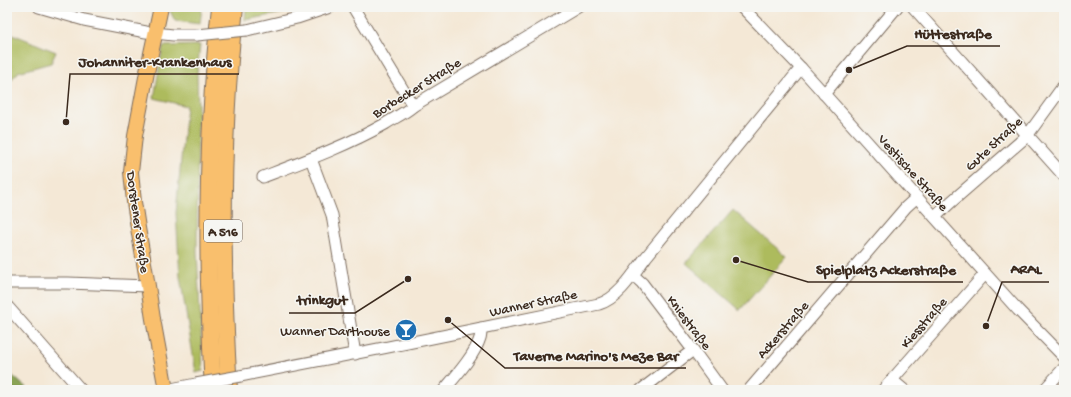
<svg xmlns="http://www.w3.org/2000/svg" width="1071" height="397" viewBox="0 0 1071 397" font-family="'Gochi Hand',sans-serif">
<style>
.green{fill:#adbb5d;stroke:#74723e}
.forest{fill:#8aa354;stroke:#626639}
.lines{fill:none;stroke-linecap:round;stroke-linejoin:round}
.minor-casing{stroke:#7c6c5e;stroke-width:13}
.major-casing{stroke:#7c6c5e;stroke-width:16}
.highway-casing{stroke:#7c6c5e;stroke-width:18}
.minor{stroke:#fff;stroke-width:11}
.major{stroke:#f9bf6d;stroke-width:14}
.highway{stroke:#f9bf6d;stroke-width:16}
.minor-bridge-casing{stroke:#7c6c5e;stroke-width:13;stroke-linecap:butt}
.minor-bridge{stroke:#fff;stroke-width:11}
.labels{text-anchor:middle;stroke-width:3;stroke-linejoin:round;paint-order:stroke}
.shield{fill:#f6f6f2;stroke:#73675e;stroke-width:1}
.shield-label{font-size:13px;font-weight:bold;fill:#3b2a1e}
.street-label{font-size:14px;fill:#3b2a1e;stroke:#f6f6f2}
.poi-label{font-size:14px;fill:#3b2a1e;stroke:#f6f6f2;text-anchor:end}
.leader{fill:none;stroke:#3b2a1e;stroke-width:1.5}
.callout-dot{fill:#3b2a1e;stroke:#f6f6f2;stroke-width:1.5}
.callout-label{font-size:15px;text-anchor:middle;font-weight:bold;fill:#3b2a1e;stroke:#f6f6f2;stroke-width:3;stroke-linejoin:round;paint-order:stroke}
</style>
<rect width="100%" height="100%" fill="#f6f6f2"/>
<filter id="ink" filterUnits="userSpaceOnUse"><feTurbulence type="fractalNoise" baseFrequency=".025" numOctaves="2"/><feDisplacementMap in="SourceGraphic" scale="8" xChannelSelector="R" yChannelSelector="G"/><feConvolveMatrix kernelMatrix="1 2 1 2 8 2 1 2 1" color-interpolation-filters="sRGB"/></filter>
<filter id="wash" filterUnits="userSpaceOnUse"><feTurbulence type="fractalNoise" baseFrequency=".012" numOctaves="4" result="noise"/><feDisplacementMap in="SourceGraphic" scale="16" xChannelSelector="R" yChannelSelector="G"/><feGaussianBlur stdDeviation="0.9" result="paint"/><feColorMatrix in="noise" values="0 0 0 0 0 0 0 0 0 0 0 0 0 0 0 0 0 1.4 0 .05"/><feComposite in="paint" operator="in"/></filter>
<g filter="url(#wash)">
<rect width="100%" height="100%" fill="#f4e8d6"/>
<g class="green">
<path d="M 169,7 L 202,7 L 200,24 L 175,21 L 169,9 Z"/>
<path d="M 246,7 L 303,7 L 288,12 L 245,20 Z"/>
<path d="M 7,33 L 10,33 L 56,52 L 51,63 L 18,72 L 16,75 L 14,76 L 9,83 L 7,84 Z"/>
<path d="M 200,45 L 197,74 L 198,106 L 197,252 L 203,371 L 196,373 L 180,277 L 176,213 L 186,106 L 154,98 L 163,46 Z"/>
<path d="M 733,210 L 787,257 L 740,310 L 686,263 Z"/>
</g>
<path class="forest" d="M 7,371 L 29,390 L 7,390 Z"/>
</g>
<g filter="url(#ink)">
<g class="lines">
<g class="minor-casing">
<g id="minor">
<path d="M 39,7 L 84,20 L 146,32 L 173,35 L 197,35"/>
<path d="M 353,7 L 413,106"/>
<path d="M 742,7 L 801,68 L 1018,310 L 1064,357"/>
<path d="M 913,7 L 1064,176"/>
<path d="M 247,30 L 297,18 L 330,7"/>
<path d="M 824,94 L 897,7"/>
<path d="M 311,159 L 332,215 L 355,354"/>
<path d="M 263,177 C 305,161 346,146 385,124 C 394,118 405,113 413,106 L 578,7"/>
<path d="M 935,217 L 951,202 L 1027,136 L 1064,85"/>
<path d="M 633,275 L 642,283 L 693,350 L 722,390"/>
<path d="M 7,283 L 68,283 L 148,286"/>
<path d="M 7,306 L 81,390"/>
<path d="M 240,376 C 360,353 479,329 599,304 C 619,298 634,273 646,257 L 801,68"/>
<path d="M 892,380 L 904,390"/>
<path d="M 166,390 L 196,384"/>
<path d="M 444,390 C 455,377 475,355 480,338 C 481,335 481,332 481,328"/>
<path d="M 641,390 L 693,350"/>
<path d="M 749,390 L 906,207 L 917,197"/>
<path d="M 883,390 L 985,274"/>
<path d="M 1044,390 L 1064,368"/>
</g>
</g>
<g class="major-casing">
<path id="major" d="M 161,7 L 147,72 L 135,136 L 131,172 L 134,202 L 138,228 L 148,286 L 153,319 L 166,390"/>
</g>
<g class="highway-casing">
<g id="highway">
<path d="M 213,390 C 211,355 210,319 209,284 C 207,191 210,99 220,7"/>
<path d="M 229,390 C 221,262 221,134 235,7"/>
</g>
</g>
<use href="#minor" class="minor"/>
<use href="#major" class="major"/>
<use href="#highway" class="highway"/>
<g class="minor-bridge-casing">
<g id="minor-bridge">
<path d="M 197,35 L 247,30"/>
<path d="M 196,384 L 240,376"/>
</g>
</g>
<use href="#minor-bridge" class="minor-bridge"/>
</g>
</g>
<defs>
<g id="bar-disc" transform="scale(1.15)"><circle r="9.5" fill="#1f6fb2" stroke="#f6f6f2"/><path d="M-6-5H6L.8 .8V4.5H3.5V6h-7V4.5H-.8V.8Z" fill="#fff"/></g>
</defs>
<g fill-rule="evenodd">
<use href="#bar-disc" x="406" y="330"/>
</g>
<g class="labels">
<rect class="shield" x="204" y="220" width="38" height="22" rx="3"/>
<g class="shield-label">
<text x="223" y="236">A 516</text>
</g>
<g class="street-label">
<text transform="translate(416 87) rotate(-32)" y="5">Borbecker Straße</text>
<text transform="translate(993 143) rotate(-43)" y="5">Gute Straße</text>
<text transform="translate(914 172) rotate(48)" y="5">Vestische Straße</text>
<text transform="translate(139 222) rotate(82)" y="5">Dorstener Straße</text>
<text transform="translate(533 302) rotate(-12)" y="5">Wanner Straße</text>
<text transform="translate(690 322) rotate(53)" y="5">Kniestraße</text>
<text transform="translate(923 322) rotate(-49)" y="5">Kiesstraße</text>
<text transform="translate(782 329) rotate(-49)" y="5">Ackerstraße</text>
</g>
<g class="poi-label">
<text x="390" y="335">Wanner Darthouse</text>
</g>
</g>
<path class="leader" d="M849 70L907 46H1000M66 122L70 74H239M986 326L1002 282H1049M736 260L808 282H963M408 279L355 313H289M448 320L505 368H686"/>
<g class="callout-dot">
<circle cx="849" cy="70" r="4"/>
<circle cx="66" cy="122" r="4"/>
<circle cx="986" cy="326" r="4"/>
<circle cx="736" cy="260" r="4"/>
<circle cx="408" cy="279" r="4"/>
<circle cx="448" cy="320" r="4"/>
</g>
<g class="callout-label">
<text x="953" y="38">Hüttestraße</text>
<text x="155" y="66">Johanniter-Krankenhaus</text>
<text x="1026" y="273">ARAL</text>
<text x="886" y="274">Spielplatz Ackerstraße</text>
<text x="322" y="304">trinkgut</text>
<text x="596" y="360">Taverne Marino's Meze Bar</text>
</g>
<rect width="1071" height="397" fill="none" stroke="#f6f6f2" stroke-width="24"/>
</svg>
